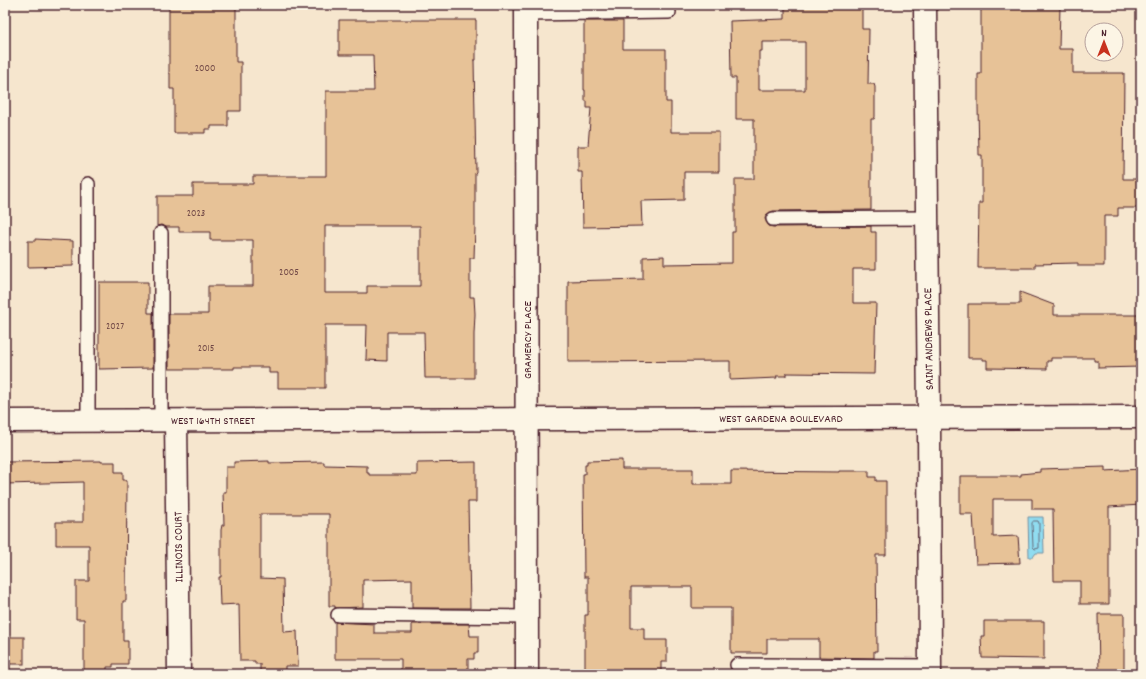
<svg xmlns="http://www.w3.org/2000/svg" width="1146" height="679" viewBox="0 0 1146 679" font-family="Dekko,sans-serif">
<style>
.water{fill:#90dcf0;stroke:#7490a1}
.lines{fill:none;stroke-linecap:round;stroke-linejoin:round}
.shore{stroke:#666b7a;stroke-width:1}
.building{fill:#e7c297;stroke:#4a1f2b;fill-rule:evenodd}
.lane-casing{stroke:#4a1f2b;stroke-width:16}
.street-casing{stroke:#4a1f2b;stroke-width:25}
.secondary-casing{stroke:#4a1f2b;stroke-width:25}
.lane{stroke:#fcf5e5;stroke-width:13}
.street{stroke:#fcf5e5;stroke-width:22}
.secondary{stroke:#fcf5e5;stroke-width:22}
.labels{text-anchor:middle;stroke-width:3.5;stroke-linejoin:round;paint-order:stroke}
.number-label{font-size:10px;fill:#714846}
.street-label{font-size:12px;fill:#4a1f2b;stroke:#fcf5e5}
</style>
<rect width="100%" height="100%" fill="#f6e6ce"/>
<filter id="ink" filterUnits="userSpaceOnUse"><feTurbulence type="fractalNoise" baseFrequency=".025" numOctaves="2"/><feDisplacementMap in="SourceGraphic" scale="8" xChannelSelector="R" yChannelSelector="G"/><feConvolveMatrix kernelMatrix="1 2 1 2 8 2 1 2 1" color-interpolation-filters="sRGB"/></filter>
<g filter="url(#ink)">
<path class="water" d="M 1043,517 L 1044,553 L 1036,553 L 1033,557 L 1029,557 L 1028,517 Z"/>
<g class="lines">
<path class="shore" d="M 1034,521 L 1038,521 L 1039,523 L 1039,548 L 1035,549 L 1033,547 L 1032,523 Z"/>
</g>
<g class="building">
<path d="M 169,5 L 236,5 L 236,62 L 241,62 L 241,111 L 228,111 L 228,126 L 211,126 L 211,129 L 205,129 L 205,133 L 174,133 L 174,89 L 170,89 L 170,73 L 169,73 Z"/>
<path d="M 785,5 L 862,5 L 862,29 L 869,29 L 868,84 L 874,84 L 875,87 L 875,117 L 874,119 L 871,119 L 871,210 L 773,211 L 766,215 L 765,219 L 769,226 L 773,227 L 871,226 L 871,232 L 876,232 L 876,269 L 853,269 L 853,303 L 876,303 L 874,374 L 786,373 L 786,376 L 776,376 L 777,378 L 730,380 L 730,361 L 568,362 L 568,281 L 643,279 L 643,257 L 664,256 L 664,264 L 732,263 L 732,232 L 735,232 L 735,179 L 754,179 L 754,119 L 736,119 L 736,78 L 731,78 L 730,21 L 785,19 ZM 762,42 L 805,42 L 805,90 L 759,90 L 759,51 L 762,51 Z"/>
<path d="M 981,5 L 1060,5 L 1059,49 L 1073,49 L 1073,73 L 1124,73 L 1123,179 L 1141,179 L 1141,208 L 1118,208 L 1118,216 L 1104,216 L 1104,266 L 1078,266 L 1078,263 L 1035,264 L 1035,268 L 978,268 L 979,203 L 982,203 L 982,155 L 979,155 L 978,106 L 978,74 L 981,74 Z"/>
<path d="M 339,20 L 476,20 L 476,60 L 474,60 L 476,172 L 475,173 L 475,226 L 474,258 L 470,258 L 470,297 L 474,297 L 475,314 L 474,334 L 474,378 L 425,378 L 424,332 L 387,332 L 387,361 L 366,360 L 367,325 L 325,325 L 325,388 L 278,388 L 278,373 L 269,373 L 269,367 L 234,367 L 234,369 L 169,369 L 169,314 L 208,314 L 208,286 L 253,286 L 253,240 L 210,240 L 210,232 L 179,232 L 179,227 L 166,227 L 161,225 L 157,226 L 157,196 L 193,196 L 193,184 L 253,184 L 253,176 L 326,176 L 326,91 L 374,91 L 373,55 L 339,55 ZM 325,226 L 420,226 L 420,286 L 367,286 L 367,293 L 325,293 Z"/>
<path d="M 584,21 L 623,21 L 623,49 L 666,49 L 666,102 L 671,102 L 671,132 L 719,132 L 719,172 L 684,172 L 684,200 L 641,201 L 642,226 L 583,227 L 582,172 L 578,172 L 578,146 L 588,146 L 591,108 L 587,108 L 587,101 L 585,101 L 585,90 L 584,90 Z"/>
<path d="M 35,239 L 73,241 L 73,266 L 28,267 L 28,241 L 35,241 Z"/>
<path d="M 99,282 L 148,282 L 148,313 L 153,313 L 153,368 L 99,369 Z"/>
<path d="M 1020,292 L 1054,305 L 1054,315 L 1141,315 L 1141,367 L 1098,368 L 1098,361 L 1094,361 L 1094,358 L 1051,358 L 1051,361 L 1047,361 L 1047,369 L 987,368 L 987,360 L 983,360 L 983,358 L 968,358 L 968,304 L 1020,304 Z"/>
<path d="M 622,460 L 622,469 L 693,469 L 693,484 L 731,484 L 731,471 L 839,472 L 839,471 L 869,471 L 869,477 L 876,477 L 876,481 L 886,481 L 886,555 L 876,555 L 877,651 L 874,651 L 874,658 L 819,657 L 819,639 L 767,639 L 767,653 L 731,653 L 731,608 L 692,608 L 692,587 L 631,587 L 631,628 L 644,628 L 644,640 L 667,640 L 667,662 L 661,662 L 661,674 L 585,674 L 585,615 L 588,615 L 588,577 L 584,577 L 583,474 L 585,474 L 585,465 L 587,465 L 587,461 Z"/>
<path d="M 101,461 L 101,462 L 115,462 L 115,472 L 123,472 L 123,480 L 127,480 L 126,601 L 123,601 L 123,641 L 128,641 L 128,664 L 113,664 L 113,667 L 107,667 L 107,674 L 84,674 L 84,619 L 76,619 L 76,581 L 89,581 L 89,545 L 56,545 L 56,522 L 83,522 L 83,482 L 5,484 L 5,462 Z"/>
<path d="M 269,461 L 269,463 L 324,462 L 324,465 L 367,466 L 367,473 L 369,473 L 369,475 L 417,475 L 417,463 L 476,462 L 476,502 L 468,502 L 470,608 L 412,608 L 412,579 L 363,580 L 363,607 L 335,608 L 335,606 L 329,606 L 329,514 L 260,514 L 260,578 L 283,579 L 284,632 L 297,631 L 298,666 L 285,666 L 285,674 L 260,674 L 260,664 L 255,664 L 255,661 L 240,661 L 239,604 L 220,605 L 219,577 L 221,577 L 221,530 L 222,525 L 224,525 L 223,492 L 226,492 L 226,467 L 234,467 L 234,462 Z"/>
<path d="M 1105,467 L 1105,471 L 1141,469 L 1141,505 L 1109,507 L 1109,604 L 1080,604 L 1080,581 L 1054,581 L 1053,509 L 1032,509 L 1032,499 L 993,499 L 993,537 L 1018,536 L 1020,563 L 976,564 L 973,514 L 960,514 L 960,476 L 1021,476 L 1021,474 L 1040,472 L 1040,469 Z"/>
<path d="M 1098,614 L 1124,614 L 1124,674 L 1099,674 Z"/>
<path d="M 984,621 L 1044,621 L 1044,659 L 982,658 L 981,636 L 984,636 Z"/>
<path d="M 335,622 L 374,624 L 374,633 L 412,633 L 412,624 L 469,624 L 470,636 L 478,636 L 478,653 L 474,653 L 474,659 L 468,659 L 468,674 L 401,674 L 401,659 L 335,659 Z"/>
<rect x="5" y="637" width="19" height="27"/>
</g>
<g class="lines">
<g class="lane-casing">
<g id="lane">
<path d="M 526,14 L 669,12"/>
<path d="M 88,184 L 88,421"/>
<path d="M 773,219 L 927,218"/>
<path d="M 161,233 L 161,421"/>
<path d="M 338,615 L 527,617"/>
<path d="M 737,665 L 930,666"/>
</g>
</g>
<g class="street-casing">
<g id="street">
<path d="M 526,5 L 527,674"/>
<path d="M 925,5 L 929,417 L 930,674"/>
<path d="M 176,421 L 179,674"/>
</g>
</g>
<g class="secondary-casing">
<path id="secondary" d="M 5,421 L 1141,417"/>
</g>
<use href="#lane" class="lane"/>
<use href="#street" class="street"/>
<use href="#secondary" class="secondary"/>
</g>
</g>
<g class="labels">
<g class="number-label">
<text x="205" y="71">2000</text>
<text x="196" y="216">2023</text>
<text x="289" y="275">2005</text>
<text x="115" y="329">2027</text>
<text x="206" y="351">2015</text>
</g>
<g class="street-label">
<text transform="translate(928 339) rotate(-91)" y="4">SAINT ANDREWS PLACE</text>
<text transform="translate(527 340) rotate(-90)" y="4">GRAMERCY PLACE</text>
<text x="781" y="422">WEST GARDENA BOULEVARD</text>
<text x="213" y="424">WEST 164TH STREET</text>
<text transform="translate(178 547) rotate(-91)" y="4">ILLINOIS COURT</text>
</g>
</g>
<rect width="1146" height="679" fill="none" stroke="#fcf5e5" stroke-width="20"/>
<rect x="10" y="10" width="1126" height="659" fill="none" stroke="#4a1f2b" stroke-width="1.5" filter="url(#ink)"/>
<g transform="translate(1104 42)"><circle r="19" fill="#fcf5e5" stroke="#b59f9b"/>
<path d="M0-3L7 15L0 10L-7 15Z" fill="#c8321e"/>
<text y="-6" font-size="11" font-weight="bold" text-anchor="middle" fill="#4a1f2b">N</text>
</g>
</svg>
